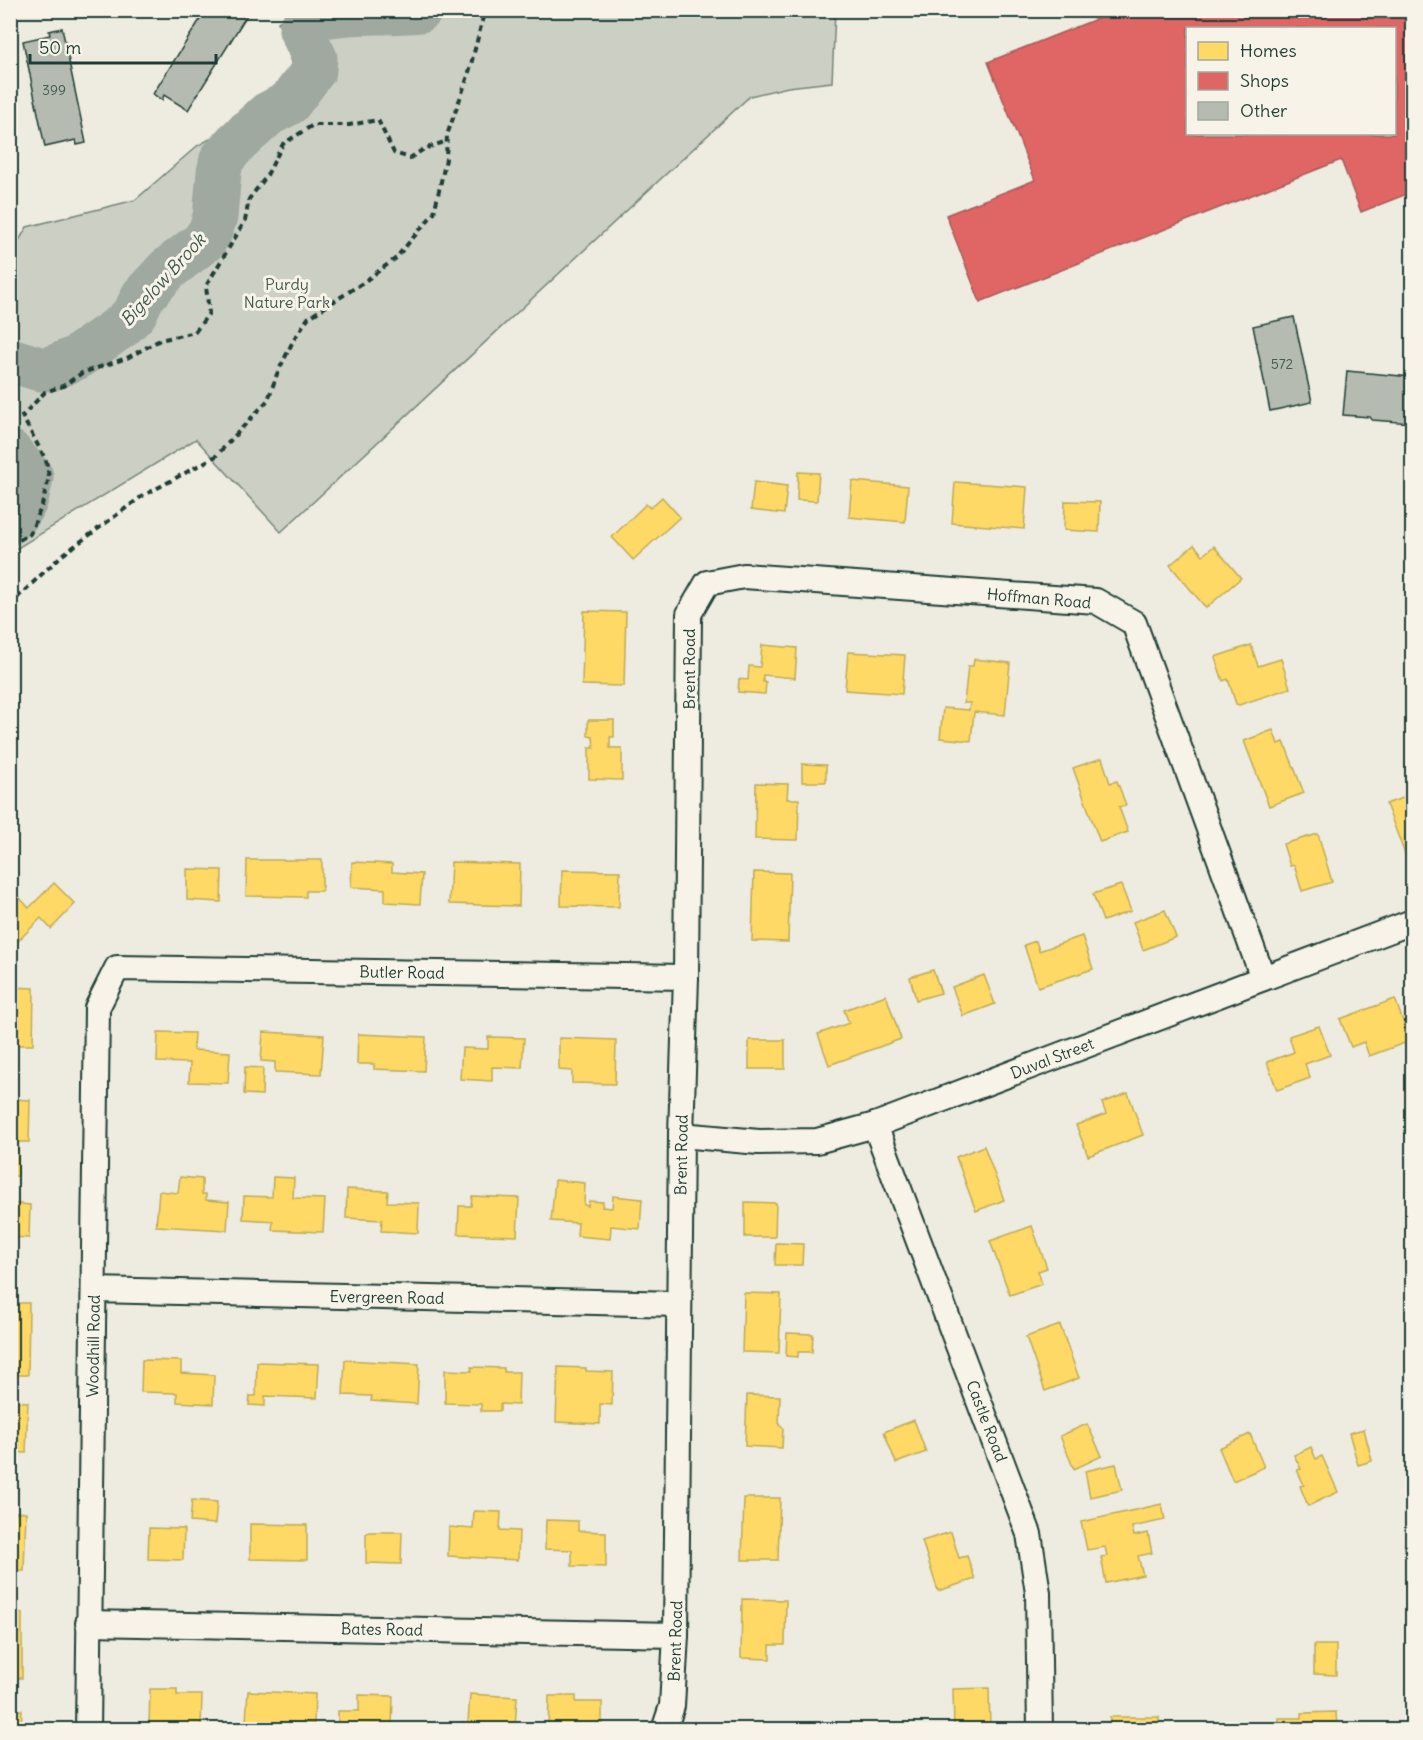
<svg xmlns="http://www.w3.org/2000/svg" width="1423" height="1740" viewBox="0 0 1423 1740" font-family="Delius,sans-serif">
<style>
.green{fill:#cccfc4;stroke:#76867c;stroke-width:1.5}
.homes{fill:#ffd966;stroke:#bcaa57;stroke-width:1.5}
.shops{fill:#e06666;stroke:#a65a57;stroke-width:1.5;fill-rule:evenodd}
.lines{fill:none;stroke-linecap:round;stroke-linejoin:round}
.river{stroke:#9fa99f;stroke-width:45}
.building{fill:#b5bbb0;stroke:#1f3d34;stroke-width:1.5}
.minor-casing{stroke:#1f3d34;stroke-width:28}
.path{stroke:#1f3d34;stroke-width:4;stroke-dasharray:6 4.5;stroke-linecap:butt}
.minor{stroke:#f7f3e8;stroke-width:24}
.labels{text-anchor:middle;stroke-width:6;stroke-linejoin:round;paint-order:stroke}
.number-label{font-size:14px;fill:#445c53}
.park-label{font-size:16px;fill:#425a51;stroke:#f7f3e8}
.street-label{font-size:16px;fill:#1f3d34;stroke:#f7f3e8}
.water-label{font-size:18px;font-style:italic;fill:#3f584f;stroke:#f7f3e8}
</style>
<rect width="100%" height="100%" fill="#eeece1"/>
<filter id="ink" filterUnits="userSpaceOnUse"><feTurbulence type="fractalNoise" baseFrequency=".0167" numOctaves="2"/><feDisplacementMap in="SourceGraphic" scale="12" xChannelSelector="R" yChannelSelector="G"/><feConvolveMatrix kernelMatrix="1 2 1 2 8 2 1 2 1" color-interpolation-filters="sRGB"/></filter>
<g filter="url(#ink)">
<path class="green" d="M 302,10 L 835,11 L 832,82 L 788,87 L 750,96 L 281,532 L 196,439 L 11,552 L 11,254 L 27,227 L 135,200 L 197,146 L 269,106 L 299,94 L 295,71 L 278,22 Z"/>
<g class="homes">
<path d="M 798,472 L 819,473 L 817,501 L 797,500 Z"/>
<path d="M 852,481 L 908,486 L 905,522 L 849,517 Z"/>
<path d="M 754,482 L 787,486 L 784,514 L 751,510 Z"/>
<path d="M 955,482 L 1027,487 L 1024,529 L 952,523 Z"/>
<path d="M 662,497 L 680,517 L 633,560 L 612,537 L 646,504 L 650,508 Z"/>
<path d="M 1065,501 L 1100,502 L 1099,532 L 1064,530 Z"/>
<path d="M 1194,545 L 1203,555 L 1214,546 L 1241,578 L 1206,608 L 1170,565 Z"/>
<path d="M 584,611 L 626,612 L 624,686 L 582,685 Z"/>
<path d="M 762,645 L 797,648 L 795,678 L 763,675 L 763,682 L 766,682 L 765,694 L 738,692 L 739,679 L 748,680 L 749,666 L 760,667 Z"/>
<path d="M 1251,645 L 1258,666 L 1281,659 L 1290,688 L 1239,705 L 1236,704 L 1228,679 L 1223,681 L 1215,657 Z"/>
<path d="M 848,652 L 905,655 L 902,694 L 845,690 Z"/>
<path d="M 974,659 L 1010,663 L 1005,715 L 974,712 L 971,741 L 940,738 L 943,708 L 969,710 L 970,703 L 964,703 L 968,666 L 973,666 Z"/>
<path d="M 588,720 L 614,720 L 614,737 L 610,737 L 610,748 L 622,748 L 622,780 L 589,779 L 589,748 L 594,748 L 593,737 L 588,736 Z"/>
<path d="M 1273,730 L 1278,744 L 1284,742 L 1304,793 L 1269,806 L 1244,741 Z"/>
<path d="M 1102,758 L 1110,783 L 1117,781 L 1126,805 L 1119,807 L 1128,832 L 1100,842 L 1073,768 Z"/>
<path d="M 802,764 L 826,765 L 826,782 L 802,782 Z"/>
<path d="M 756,783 L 788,784 L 787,799 L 799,799 L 798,840 L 755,839 Z"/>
<path d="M 1408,796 L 1412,808 L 1412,852 L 1405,854 L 1386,804 Z"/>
<path d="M 1318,834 L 1332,882 L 1302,891 L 1294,865 L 1290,866 L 1283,844 Z"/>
<path d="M 247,860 L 322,860 L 322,891 L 306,891 L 306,897 L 246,896 Z"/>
<path d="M 352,862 L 392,864 L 392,872 L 422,874 L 420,904 L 385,902 L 385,889 L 351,887 Z"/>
<path d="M 451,862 L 520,864 L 519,906 L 449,904 Z"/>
<path d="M 187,869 L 222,870 L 221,902 L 187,900 Z"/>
<path d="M 562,870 L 620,871 L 619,907 L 561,906 Z"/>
<path d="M 754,872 L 790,873 L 788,942 L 752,941 Z"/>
<path d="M 54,883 L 75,904 L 51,929 L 41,918 L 12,947 L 10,906 L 19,897 L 29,908 Z"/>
<path d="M 1121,885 L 1131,911 L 1103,921 L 1093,894 Z"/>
<path d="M 1165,910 L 1176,937 L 1143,950 L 1133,922 Z"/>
<path d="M 1082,936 L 1093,969 L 1038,987 L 1024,945 L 1036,941 L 1039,951 Z"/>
<path d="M 933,970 L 941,993 L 916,1000 L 910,977 Z"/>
<path d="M 984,975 L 995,1004 L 963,1016 L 952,987 Z"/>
<path d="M 10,987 L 34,988 L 33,1045 L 10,1045 Z"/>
<path d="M 886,995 L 901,1039 L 829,1065 L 818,1034 L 849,1023 L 844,1010 Z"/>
<path d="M 1395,999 L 1410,1041 L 1369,1056 L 1364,1042 L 1351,1047 L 1340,1019 Z"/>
<path d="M 1319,1026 L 1330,1055 L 1305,1064 L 1310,1078 L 1277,1090 L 1267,1062 L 1294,1052 L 1289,1036 Z"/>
<path d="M 158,1032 L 194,1033 L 193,1050 L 230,1052 L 228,1083 L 189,1082 L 190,1063 L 157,1062 Z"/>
<path d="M 263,1032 L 324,1035 L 321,1074 L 275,1072 L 275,1062 L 261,1061 Z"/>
<path d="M 358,1034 L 426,1037 L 424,1071 L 374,1069 L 374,1064 L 357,1064 Z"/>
<path d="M 488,1037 L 524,1038 L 522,1068 L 492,1067 L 492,1081 L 460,1079 L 462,1048 L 488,1049 Z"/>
<path d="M 559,1038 L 616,1040 L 615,1084 L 572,1083 L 572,1071 L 559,1070 Z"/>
<rect x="749" y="1040" width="36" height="29"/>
<path d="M 245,1067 L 263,1068 L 262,1095 L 244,1094 Z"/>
<path d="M 1128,1093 L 1143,1135 L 1088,1156 L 1076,1125 L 1106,1114 L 1102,1103 Z"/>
<path d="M 10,1099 L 30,1100 L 29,1142 L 18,1142 L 18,1176 L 10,1176 Z"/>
<path d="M 984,1146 L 1004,1200 L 976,1211 L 956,1157 Z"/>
<path d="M 180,1177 L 202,1179 L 202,1194 L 206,1194 L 206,1200 L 229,1202 L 227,1230 L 156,1226 L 159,1191 L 178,1193 Z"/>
<path d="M 273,1177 L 294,1178 L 293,1198 L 325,1199 L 323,1232 L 272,1230 L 273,1221 L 243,1219 L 244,1196 L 272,1197 Z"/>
<path d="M 555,1180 L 585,1183 L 584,1205 L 588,1206 L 589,1201 L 603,1202 L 602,1207 L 612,1208 L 613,1196 L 642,1199 L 640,1229 L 611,1226 L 610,1239 L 577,1236 L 578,1223 L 551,1221 Z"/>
<path d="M 347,1189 L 388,1191 L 387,1202 L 419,1203 L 418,1233 L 381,1231 L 382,1220 L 346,1218 Z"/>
<path d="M 472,1196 L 519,1198 L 517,1236 L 458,1234 L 459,1206 L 471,1206 Z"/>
<path d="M 745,1202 L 776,1203 L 775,1237 L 745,1237 Z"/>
<path d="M 10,1203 L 30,1205 L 29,1238 L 10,1237 Z"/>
<path d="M 1032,1226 L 1047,1268 L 1038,1271 L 1042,1284 L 1010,1295 L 990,1241 Z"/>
<path d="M 776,1243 L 803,1244 L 802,1265 L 775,1265 Z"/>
<path d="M 744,1293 L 781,1294 L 779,1353 L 742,1352 Z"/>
<path d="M 10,1303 L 29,1303 L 28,1375 L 10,1375 Z"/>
<path d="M 1060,1325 L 1079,1378 L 1045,1391 L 1026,1337 Z"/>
<path d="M 787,1333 L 813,1334 L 812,1352 L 798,1352 L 798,1357 L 786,1356 Z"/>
<path d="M 142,1360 L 181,1361 L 181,1373 L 214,1375 L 213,1404 L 177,1402 L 177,1393 L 141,1392 Z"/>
<path d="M 345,1360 L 419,1364 L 417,1404 L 371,1401 L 372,1396 L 343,1395 Z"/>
<path d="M 257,1362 L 319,1364 L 317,1398 L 265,1396 L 265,1406 L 249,1405 L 250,1396 L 256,1396 Z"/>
<path d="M 471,1367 L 504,1368 L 504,1372 L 519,1372 L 518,1405 L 500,1404 L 500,1411 L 481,1411 L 481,1404 L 445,1403 L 445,1370 L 472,1371 Z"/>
<path d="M 558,1367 L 586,1368 L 586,1371 L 613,1372 L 612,1405 L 600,1404 L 600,1424 L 556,1422 Z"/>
<path d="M 747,1395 L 780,1396 L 779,1425 L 783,1428 L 782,1448 L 745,1446 Z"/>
<path d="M 10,1401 L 28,1402 L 26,1453 L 10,1452 Z"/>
<path d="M 914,1420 L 926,1452 L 896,1463 L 884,1432 Z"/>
<path d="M 1087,1424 L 1102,1456 L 1074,1469 L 1060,1436 Z"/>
<path d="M 1364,1429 L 1372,1461 L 1358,1465 L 1349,1433 Z"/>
<path d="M 1250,1434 L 1264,1467 L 1233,1481 L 1219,1448 Z"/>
<path d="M 1311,1447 L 1316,1459 L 1322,1456 L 1338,1492 L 1308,1506 L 1300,1486 L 1304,1485 L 1297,1470 L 1301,1469 L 1294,1455 Z"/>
<path d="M 1116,1464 L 1122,1490 L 1090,1497 L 1085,1471 Z"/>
<path d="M 744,1498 L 780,1498 L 778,1560 L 742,1560 Z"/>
<path d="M 192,1500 L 217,1502 L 215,1524 L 190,1522 Z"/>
<path d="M 1162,1504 L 1165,1520 L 1132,1527 L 1134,1536 L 1148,1533 L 1152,1553 L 1138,1556 L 1143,1575 L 1106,1583 L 1101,1557 L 1107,1556 L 1105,1547 L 1087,1550 L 1081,1522 Z"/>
<path d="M 474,1511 L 501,1512 L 500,1530 L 519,1531 L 518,1560 L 448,1556 L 449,1527 L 473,1529 Z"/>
<path d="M 10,1512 L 26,1512 L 24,1571 L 10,1571 Z"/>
<path d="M 546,1520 L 578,1521 L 578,1531 L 606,1532 L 606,1567 L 572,1566 L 572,1550 L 545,1549 Z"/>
<path d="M 250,1524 L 307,1525 L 307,1560 L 250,1559 Z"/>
<path d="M 149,1528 L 184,1529 L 183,1560 L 148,1559 Z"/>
<path d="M 369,1532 L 402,1532 L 401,1564 L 366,1563 L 366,1534 Z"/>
<path d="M 951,1532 L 959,1558 L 967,1556 L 975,1579 L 938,1591 L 922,1541 Z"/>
<path d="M 742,1599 L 786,1600 L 785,1645 L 770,1645 L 770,1659 L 741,1658 Z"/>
<rect x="10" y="1613" width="12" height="65"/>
<path d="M 1314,1645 L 1336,1645 L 1336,1675 L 1314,1674 Z"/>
<path d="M 989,1688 L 990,1730 L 954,1730 L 953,1689 Z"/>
<path d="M 150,1689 L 177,1689 L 177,1695 L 202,1695 L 201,1728 L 176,1730 L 176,1728 L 149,1727 Z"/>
<path d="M 248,1691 L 315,1694 L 314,1724 L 281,1722 L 281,1730 L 261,1730 L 262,1721 L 246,1721 Z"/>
<path d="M 470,1694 L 517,1697 L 515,1728 L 461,1730 L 462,1722 L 468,1723 Z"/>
<path d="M 359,1695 L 393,1696 L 392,1726 L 367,1725 L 367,1730 L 338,1730 L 338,1711 L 359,1711 Z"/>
<path d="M 549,1696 L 576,1696 L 576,1702 L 602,1702 L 602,1730 L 548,1730 Z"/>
<path d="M 10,1710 L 22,1710 L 21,1730 L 10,1730 Z"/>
<path d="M 1336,1712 L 1337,1730 L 1279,1730 L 1279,1718 L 1302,1718 L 1302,1713 Z"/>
<path d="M 1110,1717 L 1159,1717 L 1159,1730 L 1098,1730 L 1098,1722 L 1110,1722 Z"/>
<path d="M 1387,1724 L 1387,1730 L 1350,1730 L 1350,1725 Z"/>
</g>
<path class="shops" d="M 1119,10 L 1412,10 L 1412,192 L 1361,212 L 1341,160 L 980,302 L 946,215 L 1035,180 L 988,62 ZM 1188,28 L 1394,28 L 1394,134 L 1188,134 Z"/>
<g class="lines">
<g class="river">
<path d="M 10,360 L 40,369 L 50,369 L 76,358 L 122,326 L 135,313 L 143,296 L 168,269 L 203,242 L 210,232 L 215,217 L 219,172 L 222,159 L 235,144 L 268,114 L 289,103 L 314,70 L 315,58 L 301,30 L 306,20 C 344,9 382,14 420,10"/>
<path d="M 10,452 L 31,477 C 28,493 25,511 10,521"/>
</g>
</g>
<g class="building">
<path d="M 206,10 L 250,10 L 188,110 L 164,95 L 162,100 L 153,94 Z"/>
<path d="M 62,28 L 86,143 L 77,145 L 76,140 L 45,147 L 23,41 L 50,35 L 49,31 Z"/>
<path d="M 1294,317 L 1312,402 L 1270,411 L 1253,326 Z"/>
<path d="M 1347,371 L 1412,377 L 1412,423 L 1372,420 L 1370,417 L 1343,415 Z"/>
</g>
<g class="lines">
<g class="minor-casing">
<g id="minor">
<path d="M 875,1125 L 1029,1534 L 1038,1593 L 1040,1730"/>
<path d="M 681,1135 L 759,1142 L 817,1141 L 875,1125 L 1412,922"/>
<path d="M 94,1290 L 679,1304"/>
<path d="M 88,1623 L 676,1635"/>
<path d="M 88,1730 L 97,1008 L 117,968 L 686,977"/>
<path d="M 664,1730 L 672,1706 L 676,1635 L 681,1135 L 686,977 L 689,614 L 707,583 L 744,576 L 1096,601 L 1134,623 L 1263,978"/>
</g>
</g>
<g class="path">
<path d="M 10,545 L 30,534 L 42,505 L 49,477 L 46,460 L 22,416 L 45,392 L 63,386 L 82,373 L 127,358 L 160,340 L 195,332 L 209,313 L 206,286 L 245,221 L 249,199 L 266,177 L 283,144 L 313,125 L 349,125 L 378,120 L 394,153 L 410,158 L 424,149 L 447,141"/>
<path d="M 10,606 L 19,596 L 61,556 L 141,497 L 216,456 L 268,400 L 277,374 L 293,341 L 308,318 L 361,284 L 395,259 L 434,213 L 446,159 L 447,135 L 468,76 L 485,10"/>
</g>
<use href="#minor" class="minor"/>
</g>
</g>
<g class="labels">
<g class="number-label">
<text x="54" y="95">399</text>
<text x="1282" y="369">572</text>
</g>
<g class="park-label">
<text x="287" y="290">Purdy<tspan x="287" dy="18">Nature Park</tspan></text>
</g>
<g class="street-label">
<text transform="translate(1039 598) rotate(5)" y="6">Hoffman Road</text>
<text transform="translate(689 669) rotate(-90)" y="6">Brent Road</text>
<text transform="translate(402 972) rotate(1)" y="6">Butler Road</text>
<text transform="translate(1052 1058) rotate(-21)" y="6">Duval Street</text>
<text transform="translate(681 1155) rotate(-89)" y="6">Brent Road</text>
<text transform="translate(387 1297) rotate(1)" y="6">Evergreen Road</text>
<text transform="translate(93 1346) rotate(-89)" y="6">Woodhill Road</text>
<text transform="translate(987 1421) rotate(69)" y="6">Castle Road</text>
<text transform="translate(382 1629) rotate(1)" y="6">Bates Road</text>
<text transform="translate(675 1641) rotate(-88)" y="6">Brent Road</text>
</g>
<g class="water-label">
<text transform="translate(163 280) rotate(-48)" y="6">Bigelow Brook</text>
</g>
</g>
<rect width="1423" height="1740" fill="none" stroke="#f7f3e8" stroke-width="36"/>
<rect x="18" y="18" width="1387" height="1704" fill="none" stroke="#1f3d34" stroke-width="2" filter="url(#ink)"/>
<rect x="1186" y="27" width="210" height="108" fill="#f7f3e8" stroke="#a1aaa0" stroke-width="1.5"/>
<rect x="1198" y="42" width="30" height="18" fill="#ffd966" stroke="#a1aaa0" stroke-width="1.5"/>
<text x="1240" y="57" font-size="18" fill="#1f3d34">Homes</text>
<rect x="1198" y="72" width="30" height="18" fill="#e06666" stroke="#a1aaa0" stroke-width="1.5"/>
<text x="1240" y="87" font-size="18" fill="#1f3d34">Shops</text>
<rect x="1198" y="102" width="30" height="18" fill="#b5bbb0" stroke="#a1aaa0" stroke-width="1.5"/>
<text x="1240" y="117" font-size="18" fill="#1f3d34">Other</text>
<path d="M30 54v9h186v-9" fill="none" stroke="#1f3d34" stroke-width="3"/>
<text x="39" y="54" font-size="18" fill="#1f3d34" stroke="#f7f3e8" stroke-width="4.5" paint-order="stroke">50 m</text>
</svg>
